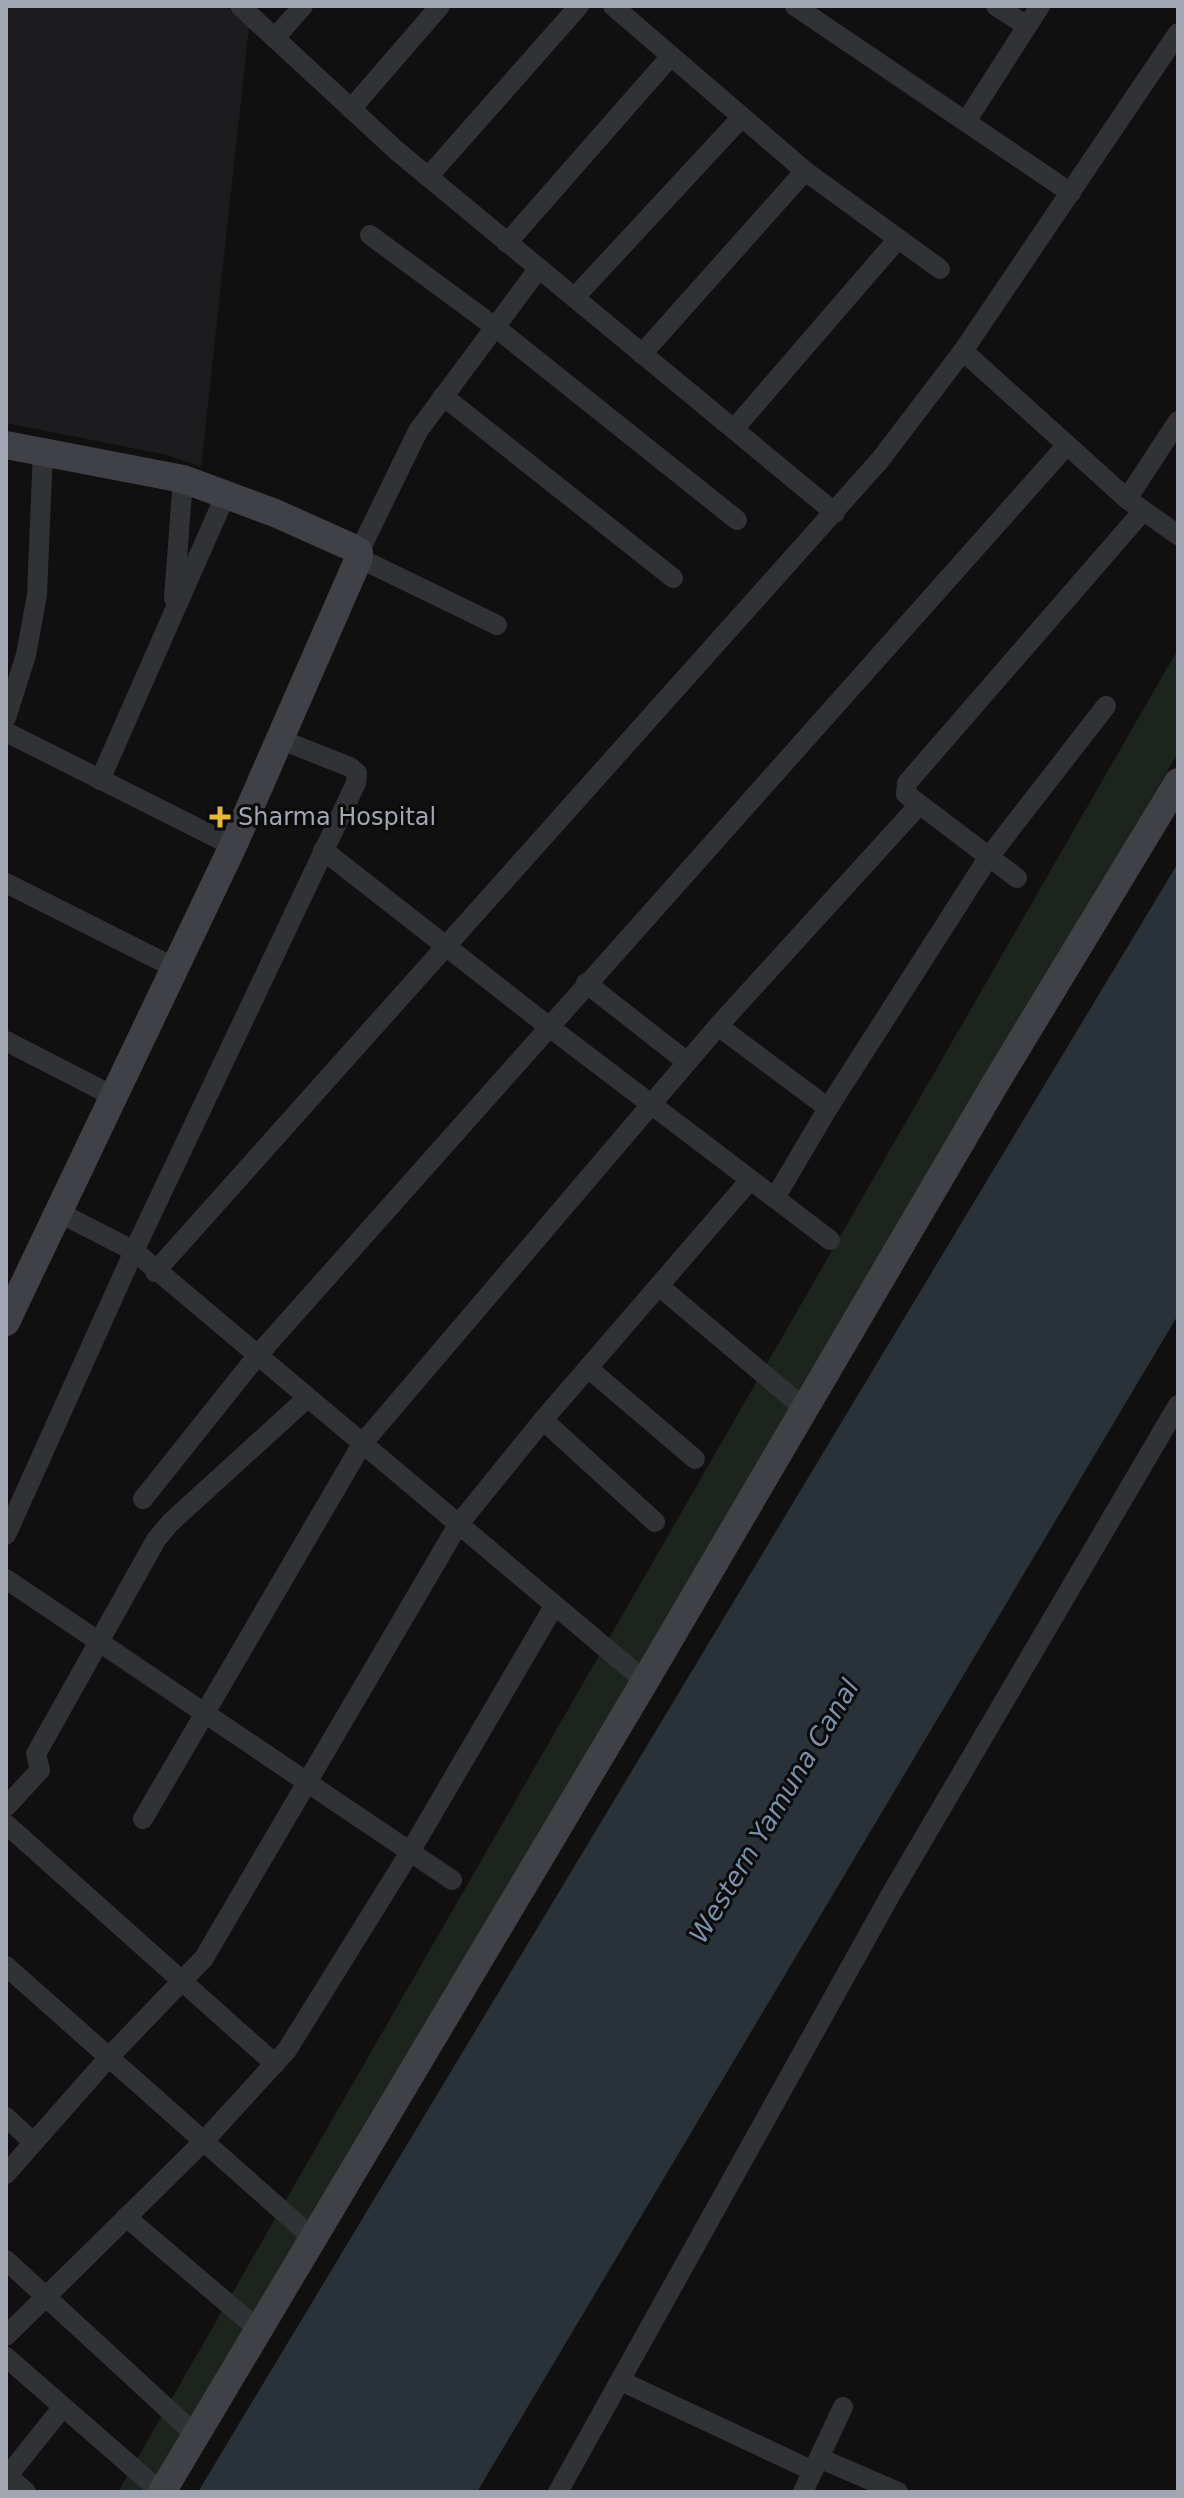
<svg xmlns="http://www.w3.org/2000/svg" width="1184" height="2498" viewBox="0 0 1184 2498" font-family="'DejaVu Sans',sans-serif">
<style>
.built{fill:#1c1c1e}
.green{fill:#1d241e}
.water{fill:#2a3239}
.lines{fill:none;stroke-linecap:round;stroke-linejoin:round}
.street{stroke:#313236;stroke-width:20}
.secondary{stroke:#404146;stroke-width:28}
.poi-dot{fill:#e7b833;stroke:#0b0b0c;stroke-width:3}
.labels{text-anchor:middle;stroke-width:6;stroke-linejoin:round;paint-order:stroke}
.poi-label{font-size:24px;fill:#a2a6b2;stroke:#0b0b0c;text-anchor:start}
.water-label{font-size:26px;font-style:italic;fill:#7a91ac;stroke:#0b0b0c}
</style>
<rect width="100%" height="100%" fill="#101011"/>
<path class="built" d="M 6,6 L 225,6 L 249,27 L 201,467 L 167,455 L 6,423 Z"/>
<path class="green" d="M 1178,649 L 1178,753 L 150,2492 L 118,2492 Z"/>
<path class="water" d="M 1178,863 L 1178,1315 L 477,2492 L 198,2492 Z"/>
<g class="lines">
<g class="street">
<path d="M 240,6 L 397,151 L 835,513"/>
<path d="M 613,6 L 805,171 L 940,269"/>
<path d="M 795,6 L 1071,193"/>
<path d="M 996,6 L 1027,26"/>
<path d="M 275,38 L 303,6"/>
<path d="M 351,109 L 440,6"/>
<path d="M 967,120 L 1040,6"/>
<path d="M 428,177 L 579,6"/>
<path d="M 370,235 L 495,327 L 737,520"/>
<path d="M 507,243 L 671,56"/>
<path d="M 575,297 L 741,118"/>
<path d="M 963,351 L 1127,499 L 1178,535"/>
<path d="M 642,354 L 805,171"/>
<path d="M 443,396 L 673,578"/>
<path d="M 734,429 L 897,240"/>
<path d="M 1127,499 L 1178,421"/>
<path d="M 359,552 L 418,431 L 539,268"/>
<path d="M 359,558 L 497,625"/>
<path d="M 174,598 L 183,479"/>
<path d="M 6,718 L 26,655 L 37,595 L 43,450"/>
<path d="M 6,732 L 233,846"/>
<path d="M 100,780 L 226,494"/>
<path d="M 323,850 L 548,1026 L 830,1240"/>
<path d="M 1017,878 L 906,794 L 907,783 L 1143,511"/>
<path d="M 6,883 L 175,968"/>
<path d="M 586,983 L 687,1062"/>
<path d="M 718,1026 L 828,1108"/>
<path d="M 6,1041 L 113,1096"/>
<path d="M 775,1198 L 828,1108 L 988,858 L 1106,706"/>
<path d="M 56,1211 L 134,1251 L 645,1681"/>
<path d="M 155,1272 L 880,460 L 963,351 L 1178,33"/>
<path d="M 659,1286 L 805,1409"/>
<path d="M 588,1368 L 695,1459"/>
<path d="M 543,1420 L 655,1522"/>
<path d="M 143,1499 L 257,1356 L 1067,445"/>
<path d="M 6,1535 L 134,1251 L 356,783 L 357,773 L 350,767 L 279,739"/>
<path d="M 6,1579 L 452,1880"/>
<path d="M 6,1807 L 40,1770 L 36,1754 L 156,1540 L 170,1523 L 306,1399"/>
<path d="M 143,1819 L 362,1444 L 718,1026 L 919,805"/>
<path d="M 6,1824 L 275,2064"/>
<path d="M 6,1966 L 314,2239"/>
<path d="M 6,2117 L 33,2142"/>
<path d="M 6,2174 L 109,2057 L 204,1958 L 458,1525 L 543,1420 L 750,1180"/>
<path d="M 126,2217 L 259,2330"/>
<path d="M 6,2260 L 196,2435"/>
<path d="M 6,2336 L 204,2141 L 287,2050 L 410,1852 L 554,1606"/>
<path d="M 6,2357 L 161,2492"/>
<path d="M 621,2381 L 813,2471"/>
<path d="M 819,2458 L 898,2492"/>
<path d="M 8,2476 L 26,2492"/>
<path d="M 6,2478 L 62,2408"/>
<path d="M 558,2492 L 891,1894 L 1178,1405"/>
<path d="M 803,2492 L 843,2407"/>
</g>
<g class="secondary">
<path d="M 6,445 L 183,479 L 275,513 L 351,547 L 359,552 L 359,558 L 233,846 L 6,1322"/>
<path d="M 162,2492 L 645,1681 L 995,1084 L 1178,782"/>
</g>
</g>
<path class="poi-dot" d="M216 805h8v8h8v8h-8v8h-8v-8h-8v-8h8z"/>
<g class="labels">
<g class="poi-label">
<text x="238" y="825">Sharma Hospital</text>
</g>
<g class="water-label">
<text transform="translate(774 1811) rotate(-59)" y="9">Western Yamuna Canal</text>
</g>
</g>
<rect width="1184" height="2498" fill="none" stroke="#a2a6b2" stroke-width="16"/>
</svg>
